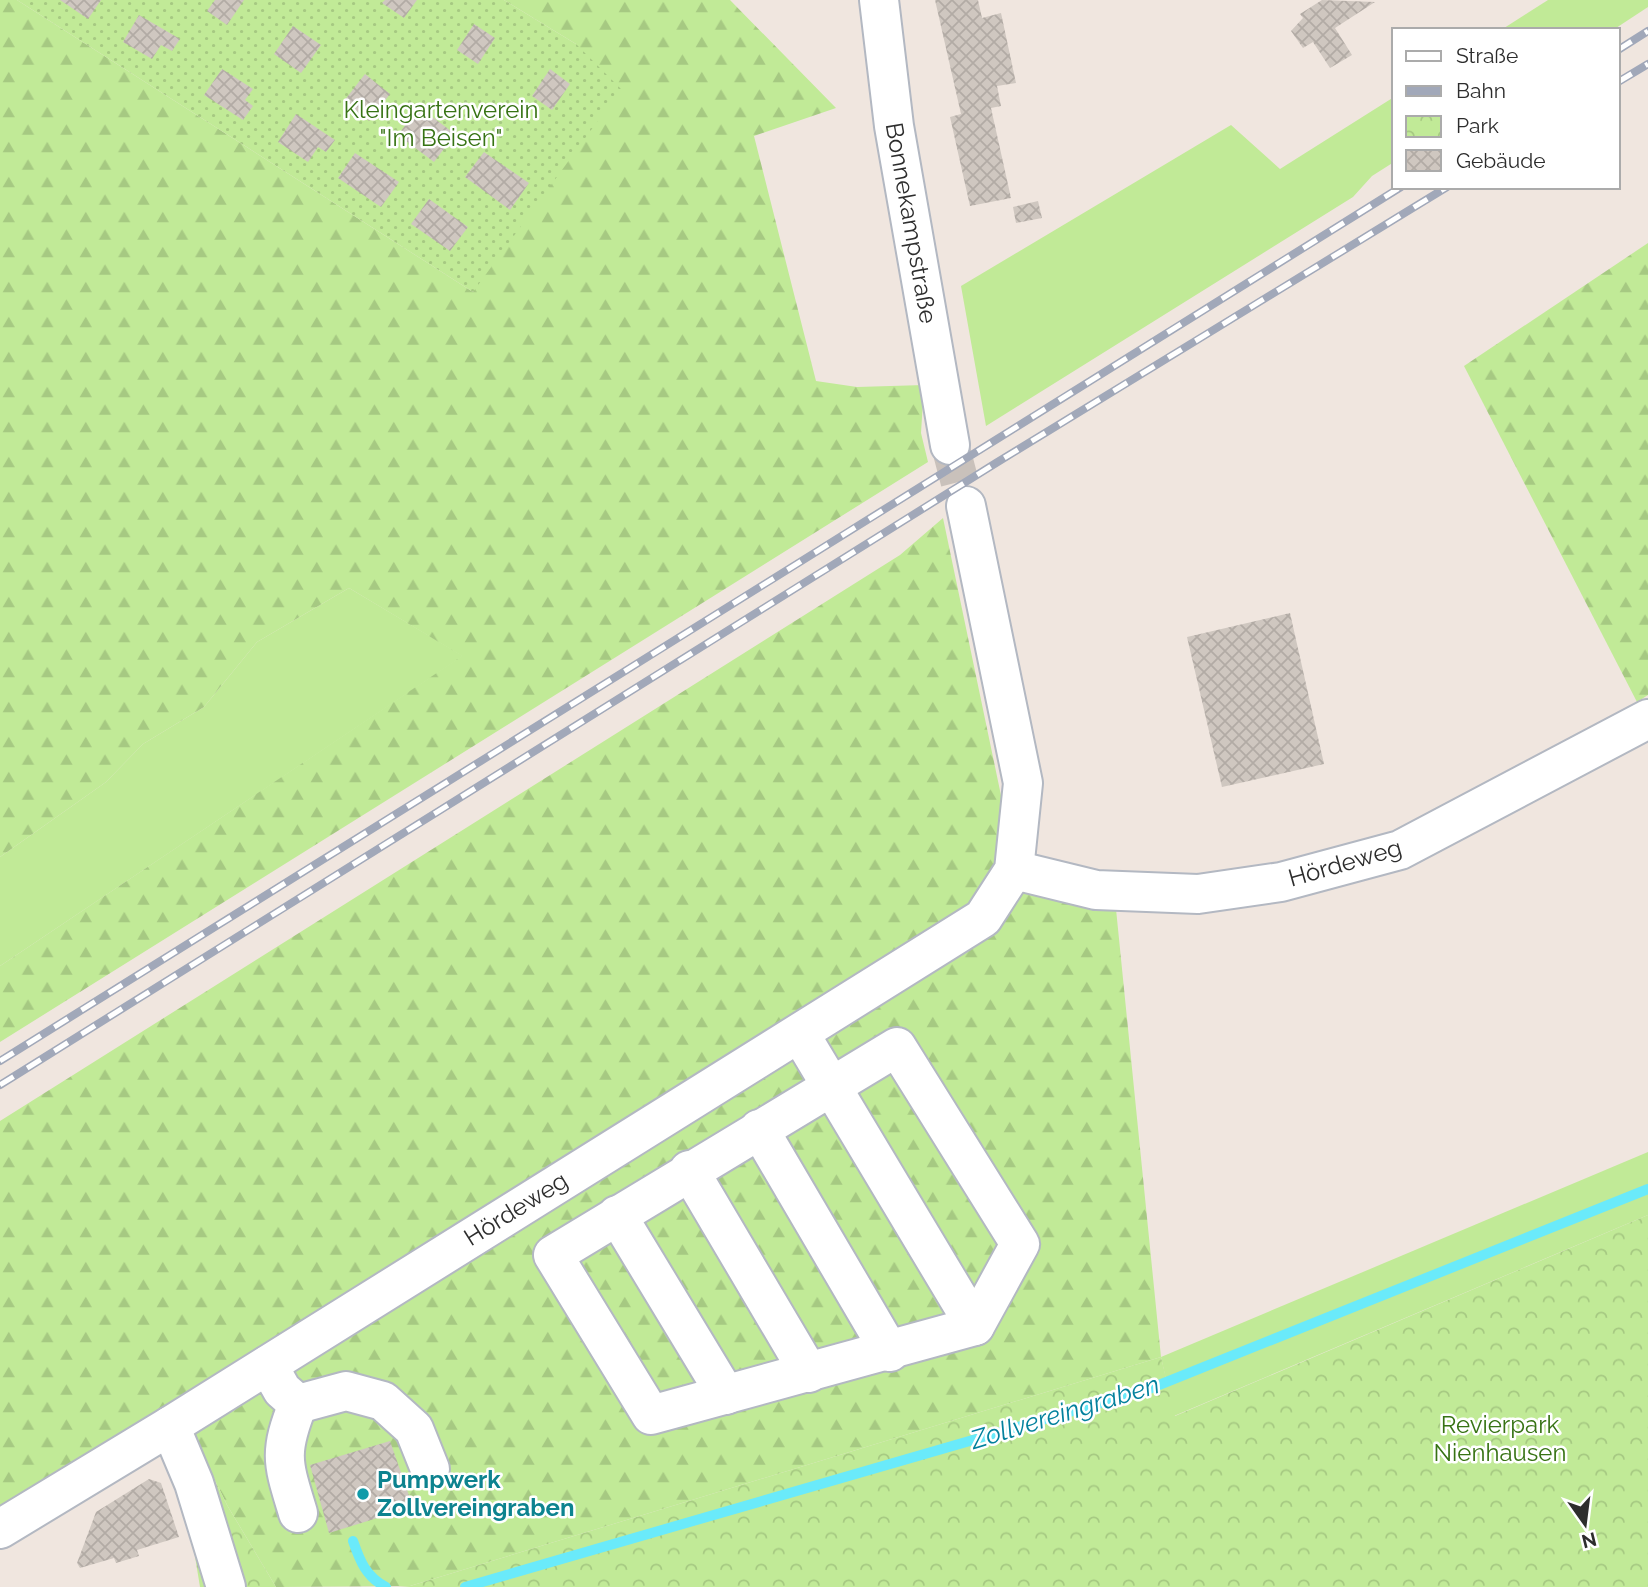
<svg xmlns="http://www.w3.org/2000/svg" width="1648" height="1587" viewBox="0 0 1648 1587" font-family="Raleway,sans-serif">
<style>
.grass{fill:#c1ea97}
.forest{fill:url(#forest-firs)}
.park{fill:url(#park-crowns)}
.garden{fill:url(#garden-dots)}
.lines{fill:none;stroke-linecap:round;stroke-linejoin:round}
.stream{stroke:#6aeafa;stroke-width:10}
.building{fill:url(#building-cross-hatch)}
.minor-tunnel{stroke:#c9c1bb;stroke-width:38;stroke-dasharray:38 19;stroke-linecap:butt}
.minor-casing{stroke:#b3b8c2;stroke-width:42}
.minor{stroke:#fff;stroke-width:38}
.rail-casing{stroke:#a1a8b9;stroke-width:8}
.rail{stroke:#fff;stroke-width:5;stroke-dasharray:16;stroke-linecap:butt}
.culture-dot{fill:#0f9aa8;stroke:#fff;stroke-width:2.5}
.labels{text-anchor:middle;stroke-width:5;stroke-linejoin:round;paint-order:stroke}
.park-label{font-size:24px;fill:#377314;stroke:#fff}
.street-label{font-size:24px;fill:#2d2d2d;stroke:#fff}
.culture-label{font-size:24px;font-weight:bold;fill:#0d838f;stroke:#fff;text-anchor:start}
.water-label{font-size:26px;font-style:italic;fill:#03819d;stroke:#fff}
</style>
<defs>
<pattern id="forest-firs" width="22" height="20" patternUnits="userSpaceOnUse" patternTransform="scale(1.75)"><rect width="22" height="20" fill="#c1ea97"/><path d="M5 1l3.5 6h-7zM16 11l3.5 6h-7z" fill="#a6c982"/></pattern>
<pattern id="park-crowns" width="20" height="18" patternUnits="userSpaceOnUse" patternTransform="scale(1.75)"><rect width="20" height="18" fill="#c1ea97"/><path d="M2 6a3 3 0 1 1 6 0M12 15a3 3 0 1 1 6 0" fill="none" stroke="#a6c982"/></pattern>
<pattern id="garden-dots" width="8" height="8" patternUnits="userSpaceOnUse" patternTransform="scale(1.75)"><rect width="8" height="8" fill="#c1ea97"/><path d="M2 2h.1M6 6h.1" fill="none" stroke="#a6c982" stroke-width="1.8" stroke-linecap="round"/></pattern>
<pattern id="building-cross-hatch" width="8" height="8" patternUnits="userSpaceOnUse" patternTransform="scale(1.75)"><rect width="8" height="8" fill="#cfc7c0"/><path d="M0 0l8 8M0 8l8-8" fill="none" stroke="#b2aba5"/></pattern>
</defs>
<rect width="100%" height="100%" fill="#f0e6df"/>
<g class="grass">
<path d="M 1548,0 L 1648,0 L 1648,7 L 1613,30 L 1501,30 Z"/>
<path d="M 1394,97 L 1394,162 L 1372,176 L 1353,197 L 986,426 L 961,286 L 1231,125 L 1280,169 Z"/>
<path d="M 349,588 L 463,656 L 0,966 L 0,857 L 106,782 L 143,744 L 204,707 L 257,642 Z"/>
<path d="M 1648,1152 L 1648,1215 L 1174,1416 L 1161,1357 Z"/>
</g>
<g class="forest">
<path d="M 0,0 L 17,0 L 473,292 L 576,44 L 504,0 L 730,0 L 836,108 L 754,136 L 816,381 L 857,387 L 924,385 L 921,433 L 928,462 L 0,1042 L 0,966 L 462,656 L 349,588 L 257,642 L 204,707 L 143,744 L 106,782 L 0,857 Z"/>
<path d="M 1648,243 L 1648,695 L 1637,702 L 1464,366 Z"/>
<path d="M 943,518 L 1012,848 L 1115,899 L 1161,1357 L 410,1586 L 276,1587 L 227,1505 L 188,1425 L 0,1525 L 0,1121 L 900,555 Z"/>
</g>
<g class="park">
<path d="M 1648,1215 L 1648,1587 L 397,1587 L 410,1586 L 1161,1357 L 1175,1416 Z"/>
<path d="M 188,1425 L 227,1505 L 276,1587 L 200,1587 L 191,1532 Z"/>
</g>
<path class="garden" d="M 17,0 L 504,0 L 576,44 L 621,89 L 473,292 Z"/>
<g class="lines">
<g class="stream">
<path d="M 353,1541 C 360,1561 366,1577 386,1587"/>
<path d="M 465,1587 L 1149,1389 L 1648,1189"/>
</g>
</g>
<g class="building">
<path d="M 60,0 L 101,0 L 88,19 Z"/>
<path d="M 215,0 L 244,0 L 227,25 L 207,11 Z"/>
<path d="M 385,0 L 417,0 L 404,18 L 382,3 Z"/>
<path d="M 935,0 L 978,0 L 982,18 L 1001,13 L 1016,83 L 997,86 L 1001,106 L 991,108 L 1011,198 L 970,206 L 950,117 L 961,114 Z"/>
<path d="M 1322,0 L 1375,2 L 1335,28 L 1352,55 L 1330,68 L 1313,42 L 1303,48 L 1291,31 L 1303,18 L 1300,14 Z"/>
<path d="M 139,15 L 180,39 L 172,51 L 161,45 L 152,59 L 123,42 Z"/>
<path d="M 474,24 L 495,38 L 478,64 L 457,50 Z"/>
<path d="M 293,26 L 321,45 L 301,73 L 274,54 Z"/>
<path d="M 222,69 L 253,89 L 245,100 L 253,106 L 243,120 L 204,95 Z"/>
<path d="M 550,69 L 570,84 L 552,110 L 532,96 Z"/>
<path d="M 365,74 L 390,94 L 369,121 L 344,101 Z"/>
<path d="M 419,107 L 455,134 L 434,162 L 398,135 Z"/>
<path d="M 296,114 L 335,140 L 326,152 L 318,147 L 308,162 L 278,142 Z"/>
<path d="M 484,152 L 529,183 L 510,210 L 465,177 Z"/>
<path d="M 355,153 L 399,182 L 381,207 L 338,178 Z"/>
<path d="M 429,199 L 468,227 L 450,251 L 411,224 Z"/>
<path d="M 1038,201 L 1042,218 L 1016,223 L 1013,207 Z"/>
<path d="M 1290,613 L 1324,764 L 1222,787 L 1187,637 Z"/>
<path d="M 390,1441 L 413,1507 L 329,1533 L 310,1465 Z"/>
<path d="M 149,1479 L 161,1483 L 179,1537 L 137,1550 L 139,1556 L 116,1563 L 114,1558 L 80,1568 L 77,1563 L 96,1512 Z"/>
</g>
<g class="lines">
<path class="minor-tunnel" d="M 950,445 L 966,506"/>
<g class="minor-casing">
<g id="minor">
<path d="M 879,0 L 894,126 L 950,445"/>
<path d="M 1014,870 L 1096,890 L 1198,894 L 1281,882 L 1400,850 L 1648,719"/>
<path d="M 800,1034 L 975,1326"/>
<path d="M 897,1047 L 1020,1244 L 975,1326 L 651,1415 L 553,1255 Z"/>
<path d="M 759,1129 L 890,1352"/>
<path d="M 689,1170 L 809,1373"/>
<path d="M 617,1215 L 726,1395"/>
<path d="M 268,1365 L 282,1390 L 298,1404 L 346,1391 L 383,1401 L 414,1429 L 430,1469"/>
<path d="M 298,1404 C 278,1454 283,1463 298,1513"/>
<path d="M 170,1426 L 194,1483 L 226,1587"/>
<path d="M 0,1529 L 170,1426 L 983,918 L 1014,870 L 1023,783 L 966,506"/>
</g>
</g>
<use href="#minor" class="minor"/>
<g class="rail-casing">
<g id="rail">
<path d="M 1618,50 L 1648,31"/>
<path d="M 1618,82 L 1648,64"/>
<path d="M 0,1061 L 1401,187"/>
<path d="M 0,1085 L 996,463 L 1447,187"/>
</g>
</g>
<use href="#rail" class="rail"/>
</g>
<circle class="culture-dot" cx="363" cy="1494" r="7"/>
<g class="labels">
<g class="park-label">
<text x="441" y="118">Kleingartenverein<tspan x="441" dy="28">"Im Beisen"</tspan></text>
<text x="1500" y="1433">Revierpark<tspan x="1500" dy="28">Nienhausen</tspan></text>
</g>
<g class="street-label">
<text transform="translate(911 223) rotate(80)" y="8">Bonnekampstraße</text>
<text transform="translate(1345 863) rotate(-16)" y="8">Hördeweg</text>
<text transform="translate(516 1209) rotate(-32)" y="8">Hördeweg</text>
</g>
<g class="culture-label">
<text x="377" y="1488">Pumpwerk<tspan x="377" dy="28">Zollvereingraben</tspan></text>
</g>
<g class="water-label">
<text transform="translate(1065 1412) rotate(-17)" y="9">Zollvereingraben</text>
</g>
</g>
<rect x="1392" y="28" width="228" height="161" fill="#ffffff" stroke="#ababab" stroke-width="2"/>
<rect x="1406" y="51" width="35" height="10" fill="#ffffff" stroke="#ababab" stroke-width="2"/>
<text x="1456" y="63" font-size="21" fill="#2d2d2d">Straße</text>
<rect x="1406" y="86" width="35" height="10" fill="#a1a8b9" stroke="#ababab" stroke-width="2"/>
<text x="1456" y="98" font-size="21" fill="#2d2d2d">Bahn</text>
<rect x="1406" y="116" width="35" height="21" fill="url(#park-crowns)" stroke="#ababab" stroke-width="2"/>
<text x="1456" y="133" font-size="21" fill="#2d2d2d">Park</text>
<rect x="1406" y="150" width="35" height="21" fill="url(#building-cross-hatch)" stroke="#ababab" stroke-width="2"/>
<text x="1456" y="168" font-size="21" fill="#2d2d2d">Gebäude</text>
<g transform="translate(1585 1524) rotate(166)" stroke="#ffffff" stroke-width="5" paint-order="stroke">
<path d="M0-5L12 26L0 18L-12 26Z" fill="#2d2d2d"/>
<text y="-10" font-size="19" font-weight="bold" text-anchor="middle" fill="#2d2d2d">N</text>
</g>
</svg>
